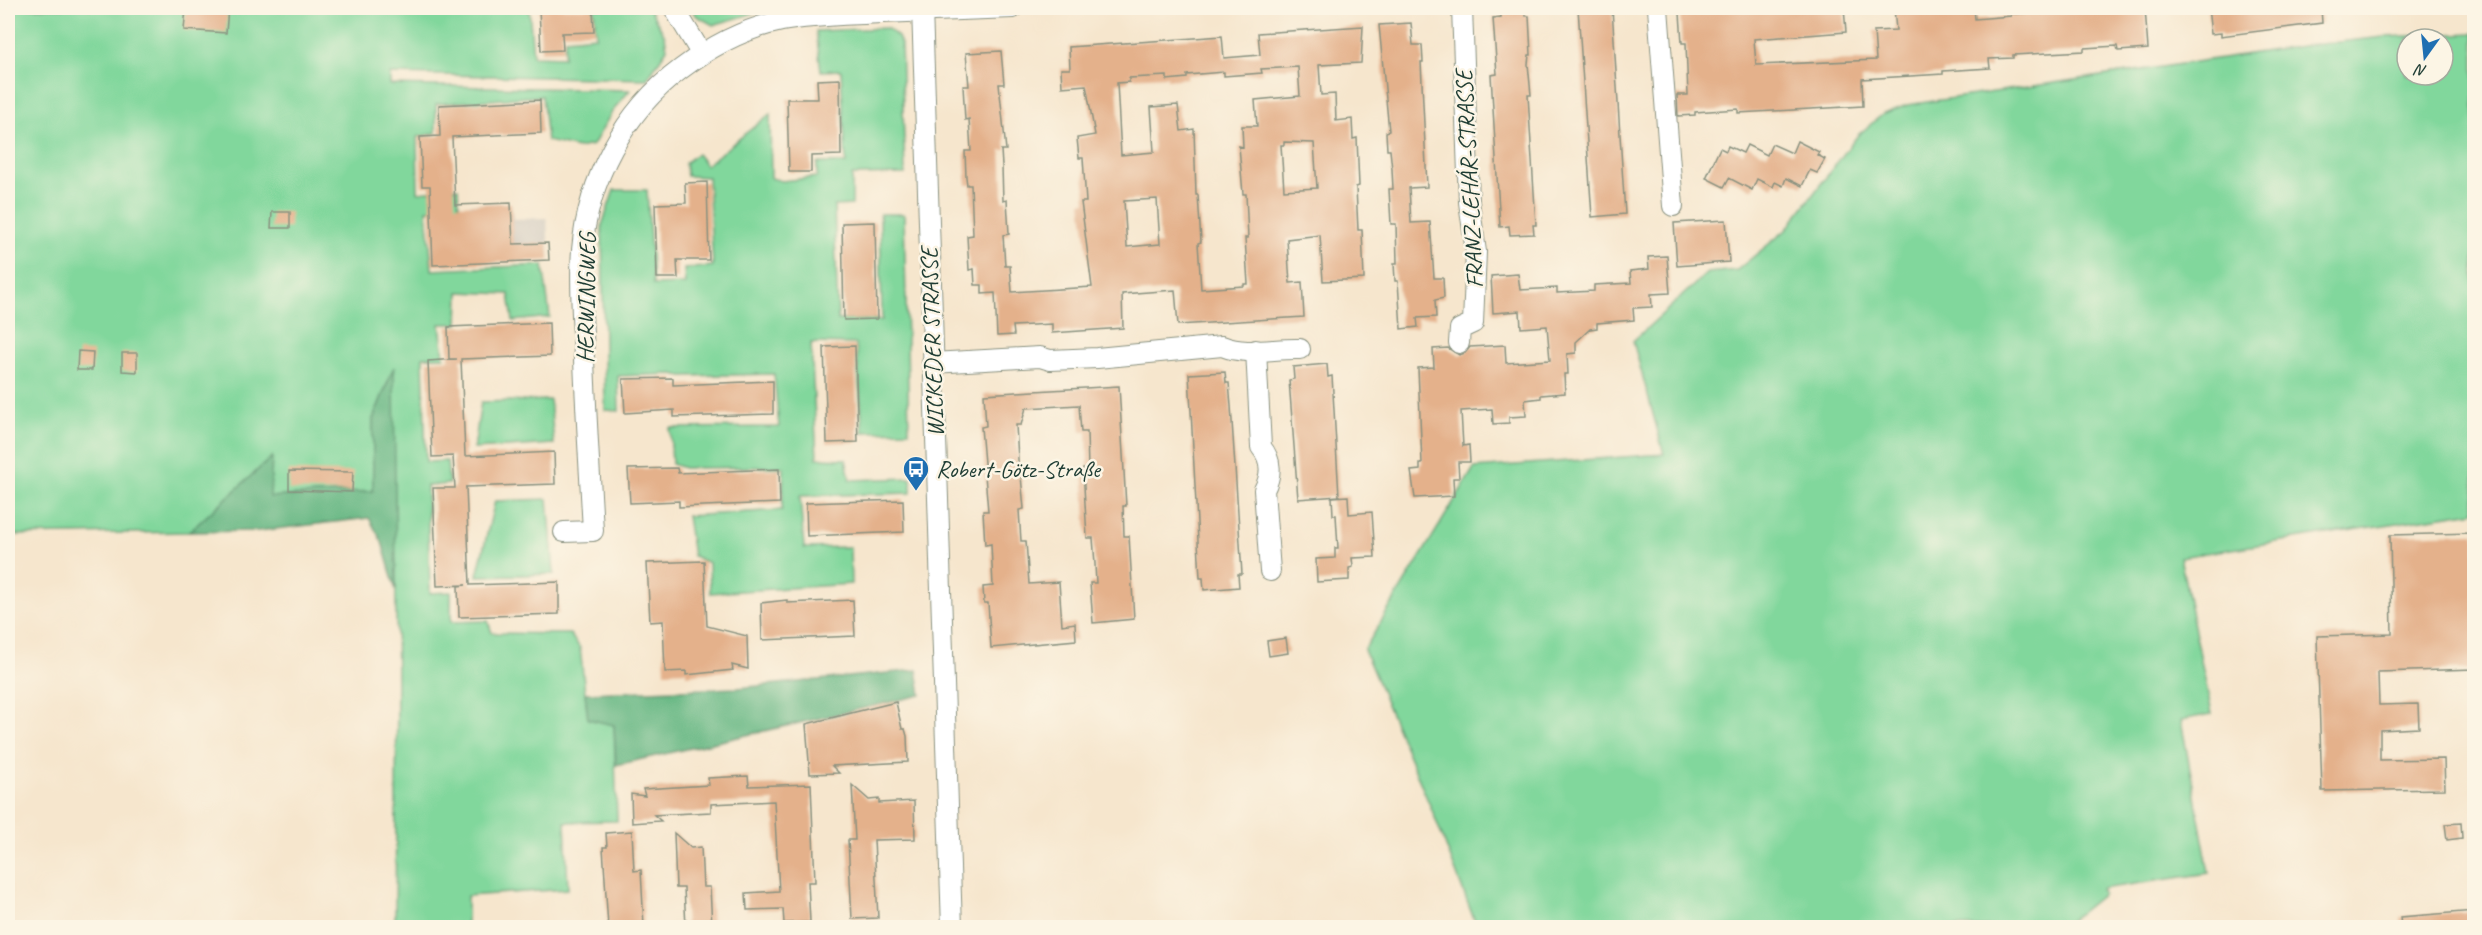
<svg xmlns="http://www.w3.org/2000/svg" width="2482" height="935" viewBox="0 0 2482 935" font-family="Caveat,sans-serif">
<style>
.industrial{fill:#cbc3b8}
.green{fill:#81d79c;stroke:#508a68;stroke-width:1.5;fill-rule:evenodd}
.forest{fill:#68b884;stroke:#447a5c;stroke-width:1.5}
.building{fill:#e4b18b;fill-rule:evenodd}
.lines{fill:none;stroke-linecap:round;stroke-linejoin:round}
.minor-casing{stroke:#8a9280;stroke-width:22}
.minor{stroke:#fff;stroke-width:20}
.labels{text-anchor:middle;stroke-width:5;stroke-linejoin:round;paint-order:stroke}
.street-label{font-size:24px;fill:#1f3d34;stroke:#fcf5e5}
.poi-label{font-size:24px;fill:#1f3d34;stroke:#fcf5e5;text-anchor:start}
</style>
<rect width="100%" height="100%" fill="#fcf5e5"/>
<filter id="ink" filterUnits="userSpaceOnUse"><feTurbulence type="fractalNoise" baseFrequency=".0167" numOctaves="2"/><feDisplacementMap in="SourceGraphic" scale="12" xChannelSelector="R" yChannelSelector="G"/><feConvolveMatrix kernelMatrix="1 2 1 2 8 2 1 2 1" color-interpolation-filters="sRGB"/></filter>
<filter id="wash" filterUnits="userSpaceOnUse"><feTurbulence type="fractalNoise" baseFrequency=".008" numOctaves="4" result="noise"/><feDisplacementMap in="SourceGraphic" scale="24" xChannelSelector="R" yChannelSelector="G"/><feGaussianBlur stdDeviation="1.35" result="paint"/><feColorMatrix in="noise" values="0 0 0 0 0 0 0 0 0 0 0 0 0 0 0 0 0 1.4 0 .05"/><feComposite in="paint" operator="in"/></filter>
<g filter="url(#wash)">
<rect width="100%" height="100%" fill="#f6e6cd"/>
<path class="industrial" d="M 511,203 L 513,219 L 547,218 L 549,260 L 433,265 L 431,212 L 469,211 L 469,204 Z"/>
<g class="green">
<path d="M 8,8 L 529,8 L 533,56 L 564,57 L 565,39 L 596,36 L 594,8 L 649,8 L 665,36 L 667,49 L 647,79 L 390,74 L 390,85 L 630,90 L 612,112 L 593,145 L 578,148 L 547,141 L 542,96 L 436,104 L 436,133 L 417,137 L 418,192 L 458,188 L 459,209 L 427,210 L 432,270 L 543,265 L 550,317 L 513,321 L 509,294 L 459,292 L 458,324 L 440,324 L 444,357 L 423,357 L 426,462 L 447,461 L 449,484 L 427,486 L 430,593 L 451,592 L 451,622 L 488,621 L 492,633 L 570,634 L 580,648 L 588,719 L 614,725 L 617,821 L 565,822 L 568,889 L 467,896 L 467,927 L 395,927 L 397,688 L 393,369 L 373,419 L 373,491 L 269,497 L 271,458 L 189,532 L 8,535 Z"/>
<path d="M 691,8 L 772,8 L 713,25 L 695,15 Z"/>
<path d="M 887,28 L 898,37 L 901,44 L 905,174 L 852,175 L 852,205 L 834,206 L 838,320 L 882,320 L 880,214 L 904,214 L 909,431 L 863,432 L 856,344 L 811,343 L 817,458 L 846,459 L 850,480 L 911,478 L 911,493 L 800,496 L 804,548 L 850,547 L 851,584 L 710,593 L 709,563 L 693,556 L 687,516 L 782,510 L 784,467 L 684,468 L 672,464 L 670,428 L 779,427 L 774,374 L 682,376 L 673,374 L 618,376 L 619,411 L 605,410 L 602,225 L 614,190 L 647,190 L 653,285 L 685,284 L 684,269 L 713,266 L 708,177 L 687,176 L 685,163 L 697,154 L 706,165 L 770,114 L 771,178 L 782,181 L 817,177 L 817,163 L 846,163 L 841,70 L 821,71 L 816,31 Z"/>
<path d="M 2474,33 L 2474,511 L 2180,557 L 2212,714 L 2181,720 L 2209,873 L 2101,889 L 2103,894 L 2062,927 L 1477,927 L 1434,815 L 1364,650 L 1474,468 L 1664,454 L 1633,341 L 1707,273 L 1737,270 L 1786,230 L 1858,135 L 1882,115 L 1907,105 L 2302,46 L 2384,37 ZM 2407,39 L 2443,39 L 2443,75 L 2407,75 Z"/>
<path d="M 550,400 L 554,444 L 474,449 L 481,402 Z"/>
<path d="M 548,499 L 554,574 L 477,576 L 495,501 Z"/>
</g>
<g class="forest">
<path d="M 394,367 L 396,591 L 382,542 L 369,518 L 258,531 L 189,532 L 272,457 L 270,497 L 373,491 L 373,419 Z"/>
<path d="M 917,670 L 921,695 L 616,765 L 614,725 L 588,719 L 585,693 L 738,688 Z"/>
</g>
<g id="blocks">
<g class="building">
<path d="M 186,8 L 228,8 L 226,33 L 184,30 Z"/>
<path d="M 539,8 L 593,8 L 594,32 L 562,33 L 563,50 L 541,51 Z"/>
<path d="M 1501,8 L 1525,8 L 1526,16 L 1529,16 L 1531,55 L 1529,55 L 1528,64 L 1531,95 L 1528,95 L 1536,225 L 1533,225 L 1534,234 L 1510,235 L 1509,226 L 1500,227 L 1491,75 L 1497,74 L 1493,18 L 1501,17 Z"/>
<path d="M 1578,8 L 1612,8 L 1625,214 L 1592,217 Z"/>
<path d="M 1771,8 L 1844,8 L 1846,32 L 1754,39 L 1756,65 L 1876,60 L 1874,31 L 1896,30 L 1894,8 L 1974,8 L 1975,19 L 2011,16 L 2011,14 L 2104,10 L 2103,8 L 2145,8 L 2148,49 L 2118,51 L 2117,46 L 2084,48 L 2084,51 L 2013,55 L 2013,58 L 1989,59 L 1990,68 L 1943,71 L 1943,74 L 1862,79 L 1863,106 L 1738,113 L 1738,109 L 1695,112 L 1695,115 L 1678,116 L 1677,95 L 1688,95 L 1686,43 L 1682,43 L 1680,13 Z"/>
<path d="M 2208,8 L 2321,8 L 2322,23 L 2221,36 L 2221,33 L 2211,34 Z"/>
<path d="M 1411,23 L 1413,45 L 1422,45 L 1423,62 L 1421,62 L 1427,187 L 1409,188 L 1411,223 L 1430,222 L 1434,278 L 1443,278 L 1444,298 L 1435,300 L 1436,317 L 1417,318 L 1418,327 L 1401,329 L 1398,281 L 1395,281 L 1394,263 L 1397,263 L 1396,224 L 1391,224 L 1389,189 L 1393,189 L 1392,169 L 1390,150 L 1387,150 L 1386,132 L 1389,131 L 1379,25 Z"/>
<path d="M 1363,26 L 1361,63 L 1319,65 L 1321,95 L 1335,94 L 1336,121 L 1352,119 L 1353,139 L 1357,138 L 1359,186 L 1356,187 L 1358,230 L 1362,230 L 1364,279 L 1323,281 L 1320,235 L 1287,239 L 1290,283 L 1302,282 L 1304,317 L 1178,325 L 1175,290 L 1122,294 L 1123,328 L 1052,333 L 1052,324 L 1013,326 L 1014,335 L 997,336 L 995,293 L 982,294 L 982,285 L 975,285 L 974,269 L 969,270 L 967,236 L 973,235 L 971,185 L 967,185 L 966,177 L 965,151 L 971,151 L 969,119 L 965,120 L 963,86 L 969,86 L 966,53 L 1001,51 L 1004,84 L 999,84 L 1006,150 L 1001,150 L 1002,166 L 1003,201 L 1007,200 L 1009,234 L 1003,235 L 1005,266 L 1010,266 L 1012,292 L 1092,287 L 1081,202 L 1086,202 L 1083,158 L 1079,158 L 1077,138 L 1095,135 L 1086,85 L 1062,87 L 1061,69 L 1070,69 L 1069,47 L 1222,36 L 1224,58 L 1260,55 L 1258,33 ZM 1298,67 L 1300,96 L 1255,100 L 1257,126 L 1242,126 L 1243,147 L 1239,146 L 1243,194 L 1246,194 L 1248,238 L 1245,238 L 1248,284 L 1244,284 L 1244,286 L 1201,289 L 1198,243 L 1201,242 L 1198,195 L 1196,195 L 1194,129 L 1181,131 L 1178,105 L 1151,107 L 1154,152 L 1121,155 L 1117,83 L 1129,82 L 1129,78 L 1167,76 L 1167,80 L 1187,78 L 1187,75 L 1224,72 L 1224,76 L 1262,73 L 1261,69 ZM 1284,142 L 1314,143 L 1317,188 L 1284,190 L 1281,145 L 1284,145 ZM 1157,199 L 1160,244 L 1127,247 L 1124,201 Z"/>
<path d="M 840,79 L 841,155 L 811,156 L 811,172 L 789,172 L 787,99 L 818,99 L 817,80 Z"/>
<path d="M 540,100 L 541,133 L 452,137 L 455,205 L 511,203 L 513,244 L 548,243 L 549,260 L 433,265 L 430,186 L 422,186 L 420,137 L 440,136 L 439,105 Z"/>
<path d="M 1797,141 L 1819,152 L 1817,155 L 1825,159 L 1817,173 L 1810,170 L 1802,186 L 1786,178 L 1783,186 L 1775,182 L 1773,187 L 1757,179 L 1752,190 L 1729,178 L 1724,187 L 1706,178 L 1720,148 L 1726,151 L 1728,146 L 1743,153 L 1747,145 L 1767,155 L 1772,144 L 1792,153 Z"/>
<path d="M 707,182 L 709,260 L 677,260 L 678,278 L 657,278 L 655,204 L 686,203 L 685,183 Z"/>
<path d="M 272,212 L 290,212 L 290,228 L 271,228 Z"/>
<path d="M 1726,220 L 1729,262 L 1677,266 L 1674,223 Z"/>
<path d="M 875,222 L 877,319 L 844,320 L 842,223 Z"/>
<path d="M 1667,256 L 1670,293 L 1651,294 L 1652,307 L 1633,308 L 1634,320 L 1597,323 L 1597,328 L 1590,329 L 1576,342 L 1576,353 L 1567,354 L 1568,374 L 1564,374 L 1565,393 L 1541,395 L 1541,398 L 1525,400 L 1526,416 L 1509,417 L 1509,423 L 1493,424 L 1492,409 L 1461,411 L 1463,446 L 1469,445 L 1470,462 L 1458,462 L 1459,478 L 1453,478 L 1454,496 L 1415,498 L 1411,471 L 1420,470 L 1420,464 L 1422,464 L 1418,368 L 1434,367 L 1433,349 L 1448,348 L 1459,355 L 1465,353 L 1470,347 L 1505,345 L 1506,363 L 1550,360 L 1547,326 L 1521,328 L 1520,311 L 1493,313 L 1491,276 L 1518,274 L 1520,290 L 1557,288 L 1557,293 L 1594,291 L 1594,285 L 1631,283 L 1630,271 L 1649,269 L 1648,257 Z"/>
<path d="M 549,323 L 550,356 L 461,359 L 464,430 L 465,456 L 554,452 L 555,484 L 465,487 L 466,487 L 470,585 L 559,582 L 559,614 L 459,617 L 458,586 L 466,585 L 437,586 L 433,488 L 455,488 L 453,456 L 432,457 L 428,361 L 457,359 L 449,359 L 448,327 Z"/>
<path d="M 855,346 L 858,442 L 827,443 L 824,347 Z"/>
<path d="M 78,351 L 93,352 L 92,370 L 77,370 Z"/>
<path d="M 122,353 L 137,353 L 137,372 L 122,371 Z"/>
<path d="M 1327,364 L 1328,377 L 1332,376 L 1339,496 L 1298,499 L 1289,380 L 1294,379 L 1293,367 Z"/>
<path d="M 1225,372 L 1226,383 L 1229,383 L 1231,406 L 1242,574 L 1238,574 L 1239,587 L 1204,590 L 1203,578 L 1200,578 L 1189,374 Z"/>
<path d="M 673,378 L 673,385 L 773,381 L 773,414 L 674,417 L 674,410 L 625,413 L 623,379 Z"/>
<path d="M 1119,386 L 1126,506 L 1123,506 L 1124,536 L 1129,536 L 1134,619 L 1093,623 L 1090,583 L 1096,583 L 1095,564 L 1093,538 L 1087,538 L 1083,469 L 1088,469 L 1087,432 L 1081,432 L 1079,405 L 1026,408 L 1021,425 L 1016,425 L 1019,476 L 1021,476 L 1024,509 L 1019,510 L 1021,541 L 1026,541 L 1029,584 L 1059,582 L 1062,625 L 1075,623 L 1076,640 L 991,648 L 988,603 L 984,603 L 983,587 L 993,586 L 991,544 L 985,545 L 983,511 L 988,511 L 981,427 L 986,426 L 984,394 Z"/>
<path d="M 677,468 L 678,473 L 779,469 L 780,503 L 679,507 L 679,501 L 630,503 L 628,469 Z"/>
<path d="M 289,471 L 353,472 L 352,492 L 289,490 Z"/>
<path d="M 1348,496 L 1349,514 L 1372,512 L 1375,557 L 1352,558 L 1353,567 L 1349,568 L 1349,580 L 1317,582 L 1316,559 L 1335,558 L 1335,548 L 1338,548 L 1336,515 L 1333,515 L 1332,497 Z"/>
<path d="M 903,500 L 904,532 L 807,536 L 806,503 Z"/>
<path d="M 2475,533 L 2475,669 L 2378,672 L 2379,705 L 2418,704 L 2419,728 L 2380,730 L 2380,760 L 2444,759 L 2445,789 L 2322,791 L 2317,636 L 2392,634 L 2390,535 Z"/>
<path d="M 704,561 L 707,626 L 747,636 L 748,669 L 732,665 L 733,670 L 695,674 L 686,675 L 686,671 L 665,672 L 663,621 L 650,622 L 647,563 Z"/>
<path d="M 787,600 L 787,603 L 853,600 L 855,636 L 762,640 L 761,603 Z"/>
<path d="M 1286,638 L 1288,653 L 1269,656 L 1267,641 Z"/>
<path d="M 896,702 L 902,729 L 905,729 L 907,736 L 908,762 L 832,766 L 839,773 L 810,774 L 806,724 Z"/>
<path d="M 748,776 L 749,786 L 811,784 L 815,882 L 808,882 L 810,922 L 784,923 L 783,909 L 747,910 L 746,893 L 779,891 L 774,801 L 711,804 L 711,812 L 654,815 L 661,821 L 632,823 L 631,794 L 645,796 L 643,789 L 709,785 L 708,778 Z"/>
<path d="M 852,785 L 869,800 L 879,799 L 879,803 L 914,801 L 915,839 L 874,840 L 878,918 L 852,919 L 848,840 L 855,840 Z"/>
<path d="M 2461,823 L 2462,838 L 2447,840 L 2445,824 Z"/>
<path d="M 632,831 L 634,871 L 641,870 L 644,927 L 608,927 L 603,847 L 607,847 L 606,833 Z"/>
<path d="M 674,833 L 691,848 L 701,847 L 703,887 L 710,887 L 712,927 L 686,927 L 684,888 L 676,888 Z"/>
<path d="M 2475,911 L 2475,927 L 2401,927 L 2400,917 Z"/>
</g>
</g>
</g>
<g filter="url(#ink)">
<use href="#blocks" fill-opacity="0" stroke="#8a9280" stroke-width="1.5"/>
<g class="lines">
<g class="minor-casing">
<g id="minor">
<path d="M 674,8 L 701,53"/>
<path d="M 922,8 L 952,928"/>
<path d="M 1658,8 L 1673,206"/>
<path d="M 1459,343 L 1460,329 L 1473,323 L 1476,252 L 1469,202 L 1462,8"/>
<path d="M 1256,350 L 1261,447 C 1272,460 1272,475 1264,490 L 1270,571"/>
<path d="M 932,363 L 1040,357 L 1050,360 L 1097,358 L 1222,346 C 1247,356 1274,348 1300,349"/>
<path d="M 564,532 L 593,531 C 590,474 586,416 584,359 C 583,323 579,286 582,250 C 588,180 624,111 681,69 C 710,47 746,28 782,21 C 815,15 848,15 881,13 C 925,11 969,10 1013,8"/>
</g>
</g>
<use href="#minor" class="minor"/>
</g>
</g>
<defs>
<g id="bus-pin" transform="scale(1.35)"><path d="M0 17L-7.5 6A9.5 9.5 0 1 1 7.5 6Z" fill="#1f6fb2" stroke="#fcf5e5"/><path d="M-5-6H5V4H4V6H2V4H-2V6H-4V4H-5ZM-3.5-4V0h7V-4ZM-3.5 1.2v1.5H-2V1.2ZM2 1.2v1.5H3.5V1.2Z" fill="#fff"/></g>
</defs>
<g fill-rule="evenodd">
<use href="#bus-pin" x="916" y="469"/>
</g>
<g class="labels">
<g class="street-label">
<text transform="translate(1469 179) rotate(-93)" y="8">FRANZ-LEHÁR-STRASSE</text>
<text transform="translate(586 298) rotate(-89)" y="8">HERWINGWEG</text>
<text transform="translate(932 342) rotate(-92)" y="8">WICKEDER STRASSE</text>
</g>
<g class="poi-label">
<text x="936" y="477">Robert-Götz-Straße</text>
</g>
</g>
<rect width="2482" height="935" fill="none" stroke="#fcf5e5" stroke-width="30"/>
<g transform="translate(2425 57) rotate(195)"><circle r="28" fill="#fcf5e5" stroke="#a4ab9e" stroke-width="1.5"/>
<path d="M0-4.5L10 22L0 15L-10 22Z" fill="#1f6fb2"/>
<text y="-9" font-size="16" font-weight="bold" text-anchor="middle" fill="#1f3d34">N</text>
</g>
</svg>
